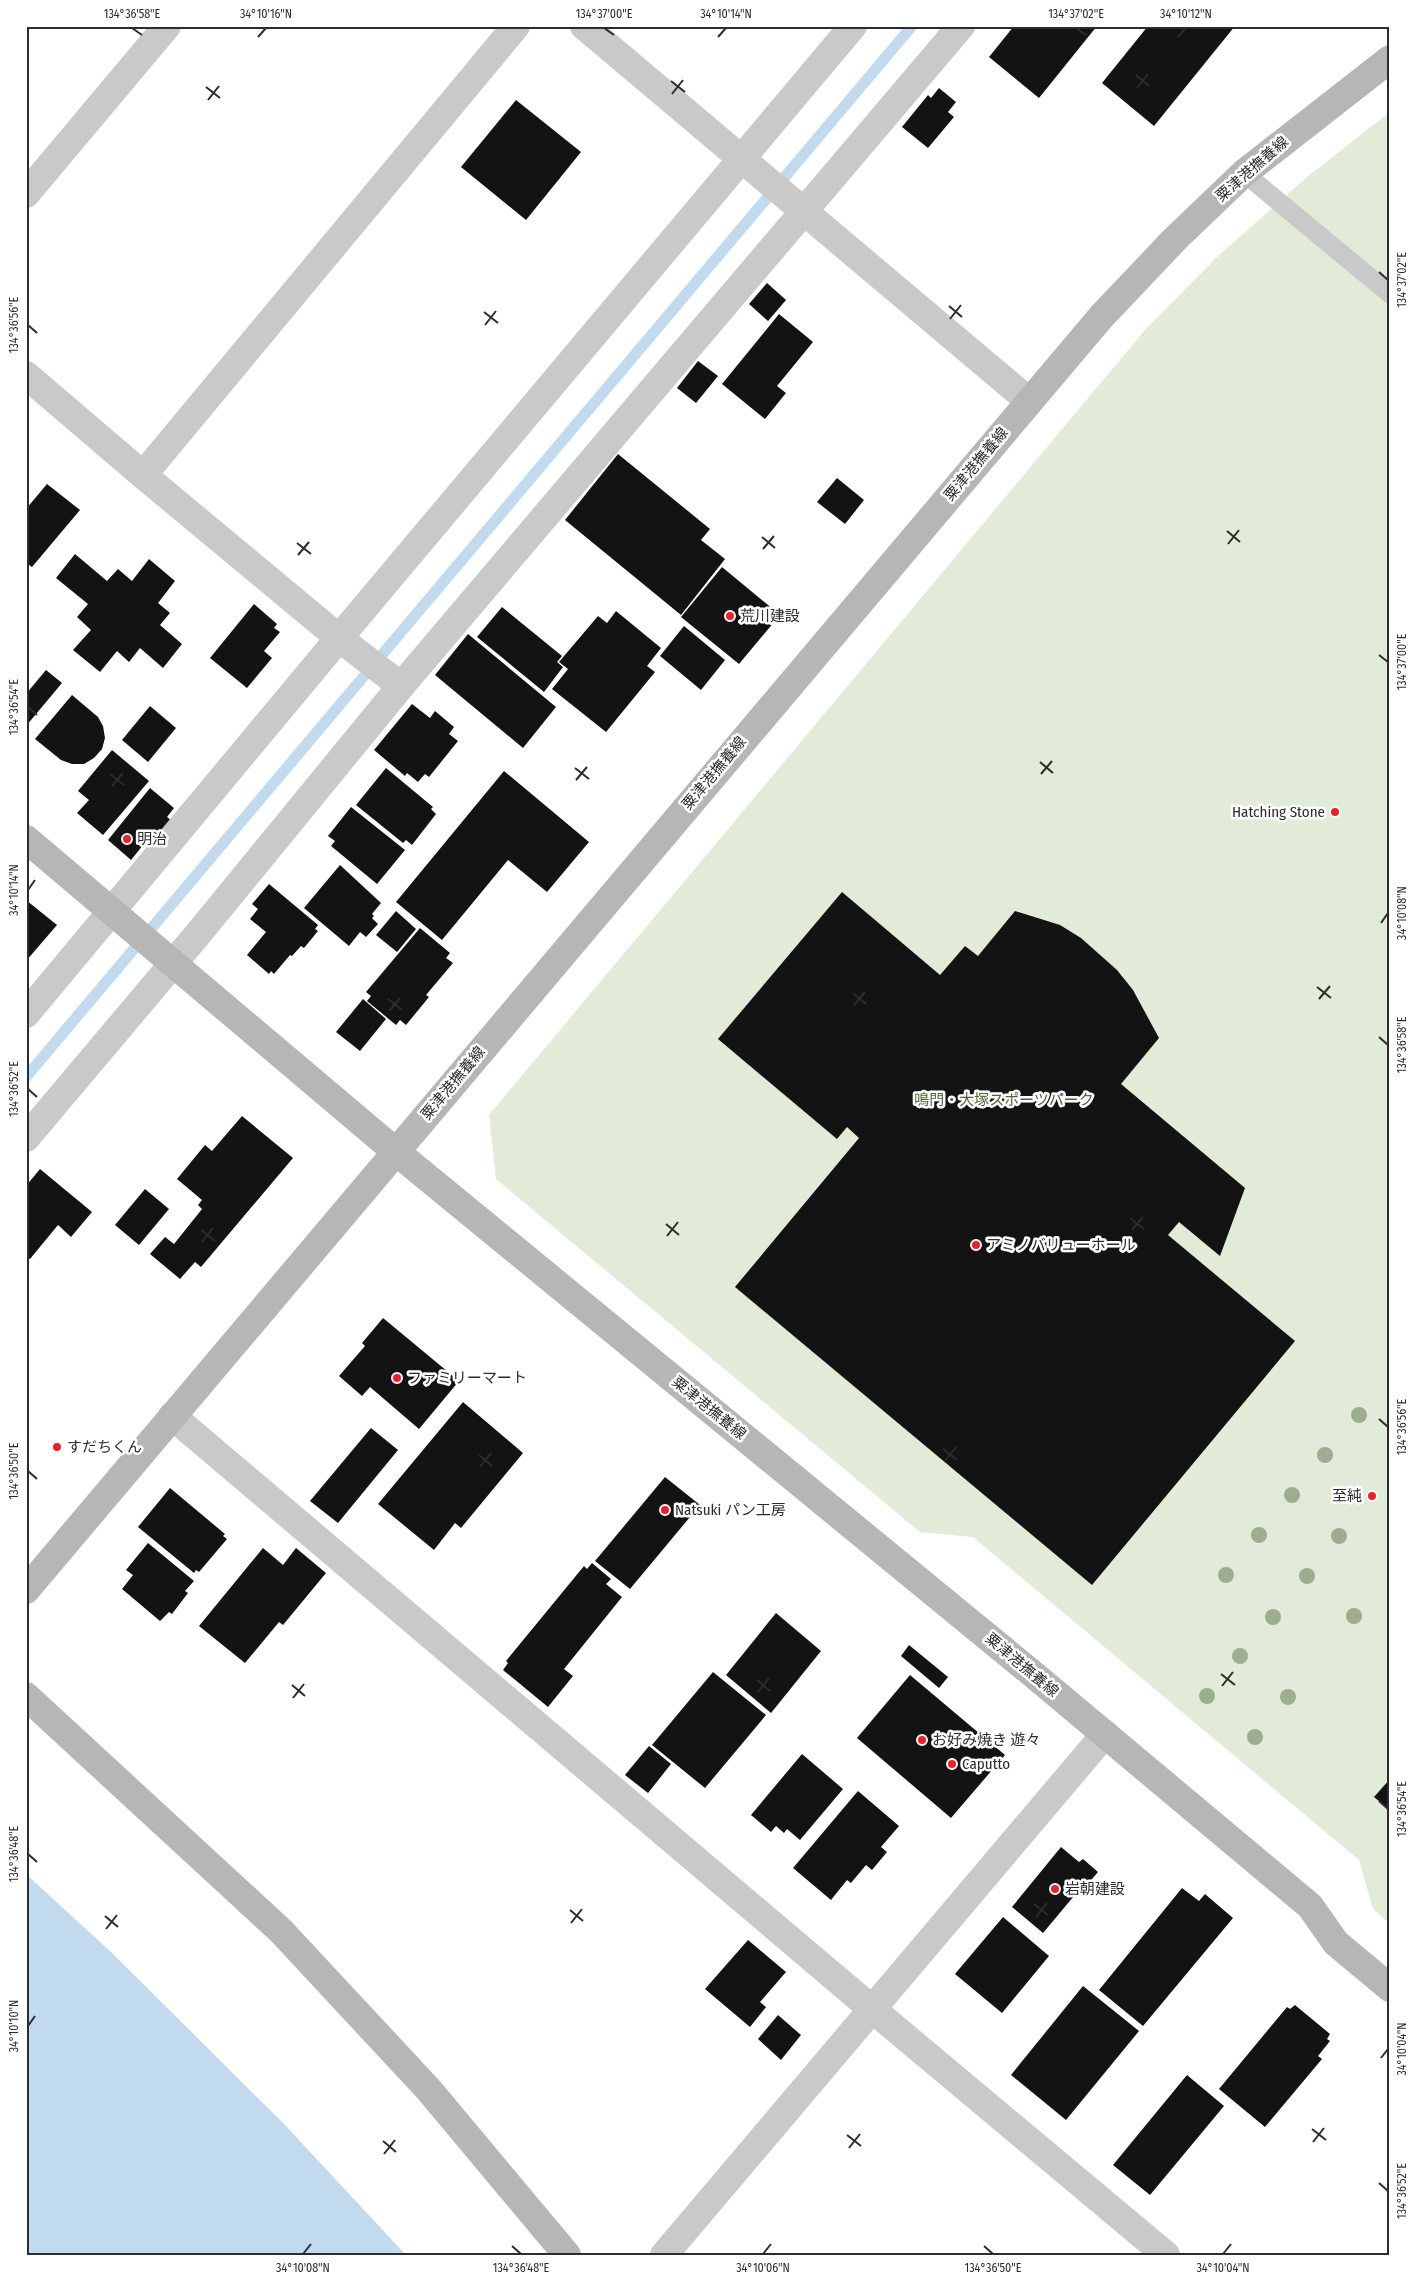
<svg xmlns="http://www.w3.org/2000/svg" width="1416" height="2281" viewBox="0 0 1416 2281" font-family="'Fira Sans Condensed','Noto Sans JP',sans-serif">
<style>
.green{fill:#e1ebd7}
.water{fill:#c1daed}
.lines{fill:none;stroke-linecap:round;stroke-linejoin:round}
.stream{stroke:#c1daed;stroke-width:11}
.building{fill:#131313}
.lane{stroke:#c9c9c9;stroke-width:19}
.street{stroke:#c9c9c9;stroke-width:28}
.secondary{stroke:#b6b6b6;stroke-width:28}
.tree{fill:#9dad90}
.ticks{fill:none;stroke:#2c2c2c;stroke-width:2}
.poi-dot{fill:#f31d24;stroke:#fff;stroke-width:2}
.labels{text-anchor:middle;stroke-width:5;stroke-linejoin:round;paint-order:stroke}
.street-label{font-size:15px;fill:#2c2c2c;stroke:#fff}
.poi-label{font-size:15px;fill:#2c2c2c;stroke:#fff;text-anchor:start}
.park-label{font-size:15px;fill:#4c6a36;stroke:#fff}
.neatline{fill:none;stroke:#2c2c2c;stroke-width:2}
.ticks-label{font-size:12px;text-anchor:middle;fill:#2c2c2c}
</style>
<rect width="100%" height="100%" fill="#fff"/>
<path class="green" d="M 1390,112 L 1390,1924 L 1373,1909 L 1359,1860 L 973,1537 L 920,1532 L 496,1179 L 489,1115 L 1145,330 L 1216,258 L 1307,177 Z"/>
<path class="water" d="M 26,1874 L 111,1952 L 284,2124 L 406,2255 L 26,2255 Z"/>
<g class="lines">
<path class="stream" d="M 26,1077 L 912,26"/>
</g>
<g class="building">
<path d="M 1014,26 L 1097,26 L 1039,98 L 989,57 Z"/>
<path d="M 1148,26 L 1235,26 L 1154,126 L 1102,83 Z"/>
<path d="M 939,88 L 956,102 L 948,112 L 954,117 L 928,148 L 902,127 L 928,95 L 931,98 Z"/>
<path d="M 516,100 L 581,152 L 526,220 L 461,167 Z"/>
<path d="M 767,283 L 786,300 L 768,321 L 749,304 Z"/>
<path d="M 779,314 L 813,342 L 777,386 L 786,393 L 765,419 L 722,384 Z"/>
<path d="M 698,361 L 718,376 L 696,403 L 677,388 Z"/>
<path d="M 618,454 L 710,529 L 701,540 L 725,559 L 681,615 L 565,520 Z"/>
<path d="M 837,478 L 864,500 L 845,524 L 817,502 Z"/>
<path d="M 47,484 L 80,510 L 32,567 L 26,563 L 26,509 Z"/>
<path d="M 75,554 L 107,581 L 118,569 L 132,581 L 149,559 L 175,581 L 158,603 L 170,613 L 160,625 L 182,644 L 163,668 L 140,648 L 129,662 L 117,651 L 100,672 L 73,650 L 91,630 L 77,617 L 88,604 L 56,578 Z"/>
<path d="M 722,567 L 780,615 L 739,664 L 681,617 Z"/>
<path d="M 254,604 L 277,624 L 274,628 L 280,632 L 264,651 L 272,658 L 247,688 L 210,658 Z"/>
<path d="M 502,607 L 562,656 L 557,662 L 563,667 L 544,692 L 477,637 Z"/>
<path d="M 616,611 L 661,648 L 647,666 L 655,672 L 606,732 L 552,689 L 568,669 L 559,662 L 598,616 L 607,623 Z"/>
<path d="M 684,626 L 725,660 L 701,690 L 660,656 Z"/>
<path d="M 468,634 L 556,707 L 523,748 L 435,675 Z"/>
<path d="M 46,670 L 62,683 L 26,726 L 26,694 Z"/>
<path d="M 72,695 L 98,717 L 103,726 L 105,738 L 102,749 L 94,758 L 84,764 L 72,764 L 61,760 L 35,739 Z"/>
<path d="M 412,704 L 430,718 L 435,711 L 454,727 L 449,734 L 458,741 L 429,777 L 425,774 L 418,782 L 407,773 L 405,776 L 374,750 Z"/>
<path d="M 150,706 L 176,728 L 148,762 L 122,740 Z"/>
<path d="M 112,750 L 149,781 L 103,835 L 77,813 L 89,800 L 78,791 Z"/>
<path d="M 386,768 L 433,807 L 431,809 L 436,814 L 412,845 L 406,840 L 403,843 L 356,805 Z"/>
<path d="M 504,771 L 589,842 L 547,892 L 508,860 L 442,940 L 396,902 Z"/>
<path d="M 150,788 L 174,808 L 167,817 L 172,821 L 153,843 L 148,839 L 131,860 L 108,840 Z"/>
<path d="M 351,807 L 405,850 L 377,884 L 331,846 L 335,841 L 328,836 Z"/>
<path d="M 340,865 L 381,903 L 372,914 L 374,916 L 372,918 L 378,924 L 366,937 L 360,932 L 349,946 L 304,908 Z"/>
<path d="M 269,884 L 318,925 L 315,929 L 318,931 L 304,948 L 301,946 L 292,956 L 290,955 L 274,974 L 271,971 L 269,974 L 247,955 L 266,932 L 250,919 L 258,909 L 252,904 Z"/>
<path d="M 842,892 L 940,975 L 965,946 L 978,956 L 1015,911 L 1060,925 L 1081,938 L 1117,970 L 1133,990 L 1159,1038 L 1121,1084 L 1245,1188 L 1220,1256 L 1179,1222 L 1168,1235 L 1295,1341 L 1092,1585 L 735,1287 L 859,1138 L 847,1127 L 837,1139 L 718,1039 Z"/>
<path d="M 26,900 L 57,925 L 26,961 Z"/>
<path d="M 396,911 L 416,929 L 397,952 L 376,935 Z"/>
<path d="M 420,928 L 450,953 L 446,958 L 453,963 L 426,995 L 429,997 L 406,1025 L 400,1020 L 396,1025 L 367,1001 L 371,996 L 366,992 Z"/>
<path d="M 363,999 L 386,1019 L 360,1051 L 336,1032 Z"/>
<path d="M 242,1116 L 293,1158 L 201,1267 L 195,1262 L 180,1279 L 150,1254 L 165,1237 L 174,1244 L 202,1209 L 198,1205 L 202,1200 L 177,1179 L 205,1145 L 212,1151 Z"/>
<path d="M 40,1169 L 92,1212 L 71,1237 L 58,1225 L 30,1259 L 26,1256 L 26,1186 Z"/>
<path d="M 145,1189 L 169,1209 L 139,1245 L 115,1225 Z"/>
<path d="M 383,1318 L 459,1381 L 419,1429 L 370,1387 L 362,1396 L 339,1376 L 365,1346 L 362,1343 Z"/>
<path d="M 463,1402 L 523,1453 L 461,1528 L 455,1523 L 434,1550 L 378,1504 Z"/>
<path d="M 371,1428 L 398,1450 L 338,1523 L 310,1501 Z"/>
<path d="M 665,1477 L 700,1505 L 630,1589 L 595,1561 Z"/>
<path d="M 170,1488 L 225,1534 L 223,1536 L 227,1539 L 199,1572 L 196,1570 L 194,1573 L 138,1527 Z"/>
<path d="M 148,1543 L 194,1581 L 185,1591 L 188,1593 L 172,1614 L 169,1612 L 160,1621 L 122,1589 L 133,1575 L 126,1570 Z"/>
<path d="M 263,1548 L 283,1565 L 296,1548 L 326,1573 L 283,1625 L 279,1622 L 245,1663 L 199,1626 Z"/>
<path d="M 592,1563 L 611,1579 L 606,1584 L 622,1597 L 564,1669 L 573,1676 L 548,1707 L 503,1670 L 508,1663 L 506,1661 L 584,1566 L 587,1569 Z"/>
<path d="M 776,1613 L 821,1651 L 771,1713 L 726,1675 Z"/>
<path d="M 909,1645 L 948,1677 L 939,1688 L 901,1656 Z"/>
<path d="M 713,1672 L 766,1715 L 705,1788 L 652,1745 Z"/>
<path d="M 910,1675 L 1005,1755 L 951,1818 L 857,1738 Z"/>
<path d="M 649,1746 L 671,1764 L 648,1793 L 625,1775 Z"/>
<path d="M 802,1754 L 843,1789 L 800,1840 L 787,1829 L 784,1833 L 776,1826 L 771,1832 L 751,1815 Z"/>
<path d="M 1390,1779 L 1390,1810 L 1374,1797 Z"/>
<path d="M 858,1791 L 899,1826 L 881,1847 L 887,1852 L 872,1870 L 866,1865 L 851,1883 L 847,1880 L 831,1900 L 793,1868 Z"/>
<path d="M 1061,1847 L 1079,1862 L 1083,1859 L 1098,1872 L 1086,1886 L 1084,1884 L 1043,1933 L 1012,1907 Z"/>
<path d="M 1182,1888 L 1199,1901 L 1205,1894 L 1233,1918 L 1143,2026 L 1099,1990 Z"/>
<path d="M 1003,1917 L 1049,1956 L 1002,2013 L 955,1974 Z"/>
<path d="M 748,1940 L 786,1972 L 760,2002 L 766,2007 L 750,2027 L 705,1989 Z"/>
<path d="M 1083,1986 L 1139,2031 L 1066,2120 L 1011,2075 Z"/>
<path d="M 1295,2005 L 1330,2034 L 1327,2039 L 1330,2041 L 1318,2056 L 1322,2059 L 1265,2127 L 1219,2089 L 1287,2007 L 1290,2009 Z"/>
<path d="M 778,2015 L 801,2035 L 781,2060 L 758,2039 Z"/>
<path d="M 1187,2075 L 1224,2106 L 1150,2195 L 1113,2165 Z"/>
</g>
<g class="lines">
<path class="lane" d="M 1244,173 L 1390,294"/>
<g class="street">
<path d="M 584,26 L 1029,401"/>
<path d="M 26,194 L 167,26"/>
<path d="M 26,375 L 143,475 L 516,26"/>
<path d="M 143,475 L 339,638 L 401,686"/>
<path d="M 26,1014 L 339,638 L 853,26"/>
<path d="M 26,1138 L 198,934 L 401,686 L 961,26"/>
<path d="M 172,1416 L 872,2009 L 1166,2255"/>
<path d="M 664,2255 L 1105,1734"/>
</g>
<g class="secondary">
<path d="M 26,839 L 395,1151 L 1034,1675 L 1310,1906 L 1336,1943 L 1390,1988"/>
<path d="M 26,1590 L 1101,317 L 1175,239 L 1244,173 L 1390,59"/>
<path d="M 26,1696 L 281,1931 L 429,2090 L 567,2255"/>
</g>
</g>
<g class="tree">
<circle cx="1359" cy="1415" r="8"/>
<circle cx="1325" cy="1455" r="8"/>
<circle cx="1292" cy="1495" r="8"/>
<circle cx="1259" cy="1535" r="8"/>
<circle cx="1339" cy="1536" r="8"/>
<circle cx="1226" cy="1575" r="8"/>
<circle cx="1307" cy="1576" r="8"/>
<circle cx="1354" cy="1616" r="8"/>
<circle cx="1273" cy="1617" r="8"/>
<circle cx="1240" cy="1656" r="8"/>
<circle cx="1207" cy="1696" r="8"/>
<circle cx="1288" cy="1697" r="8"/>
<circle cx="1255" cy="1737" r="8"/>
</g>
<path class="ticks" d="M 132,28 L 142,35M 604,28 L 614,35M 1076,28 L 1086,35M 258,37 L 266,28M 718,37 L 726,28M 1178,37 L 1186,28M 1136,75 L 1149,86M 671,81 L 685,92M 206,87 L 220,98M 1137,88 L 1148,74M 672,94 L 683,80M 208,100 L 219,86M 1379,272 L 1388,280M 949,306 L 962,317M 484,312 L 498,323M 950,319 L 961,305M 28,325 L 37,333M 485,325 L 496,311M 1227,531 L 1240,542M 762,537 L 775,548M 297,543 L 311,554M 1228,544 L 1239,530M 763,549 L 774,536M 298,555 L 309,542M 1379,655 L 1388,662M 28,707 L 37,715M 1040,762 L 1053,773M 575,768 L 589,779M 110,774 L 124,785M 1041,774 L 1052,761M 576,780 L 587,767M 112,786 L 123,773M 28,890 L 35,880M 1381,923 L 1388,913M 1317,987 L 1331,998M 853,993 L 866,1004M 388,999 L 402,1010M 1319,999 L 1330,986M 854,1005 L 865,992M 389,1011 L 400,998M 1379,1037 L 1388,1045M 28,1089 L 37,1097M 1130,1218 L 1144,1229M 666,1224 L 679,1235M 201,1230 L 215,1241M 1132,1230 L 1143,1217M 667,1236 L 678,1222M 202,1242 L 213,1228M 1379,1419 L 1388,1427M 943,1449 L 957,1460M 479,1455 L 492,1466M 945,1461 L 956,1447M 480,1467 L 491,1453M 28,1471 L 37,1479M 1221,1674 L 1235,1685M 757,1680 L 770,1691M 292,1685 L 305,1696M 1222,1686 L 1233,1672M 758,1692 L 769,1678M 293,1698 L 304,1684M 1379,1801 L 1388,1809M 28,1854 L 37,1862M 1034,1904 L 1048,1915M 570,1910 L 583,1921M 105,1916 L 118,1927M 1036,1917 L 1047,1903M 571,1923 L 582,1909M 106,1929 L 117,1915M 28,2026 L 35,2016M 1381,2058 L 1388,2049M 1312,2129 L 1326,2140M 847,2135 L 861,2146M 383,2141 L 396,2152M 1313,2142 L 1324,2128M 849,2148 L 860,2134M 384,2154 L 395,2140M 1379,2183 L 1388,2191M 512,2246 L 521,2254M 984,2246 L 993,2254M 303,2254 L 311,2244M 763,2254 L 771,2244M 1223,2254 L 1231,2244"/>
<g class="poi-dot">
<circle cx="730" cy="616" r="5"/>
<circle cx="1335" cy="812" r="5"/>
<circle cx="127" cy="839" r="5"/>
<circle cx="976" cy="1245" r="5"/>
<circle cx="397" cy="1378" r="5"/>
<circle cx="57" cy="1447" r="5"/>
<circle cx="1372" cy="1496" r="5"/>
<circle cx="665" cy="1510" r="5"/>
<circle cx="922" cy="1740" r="5"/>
<circle cx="952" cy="1764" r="5"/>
<circle cx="1055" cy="1889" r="5"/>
</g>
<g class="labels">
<g class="street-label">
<text transform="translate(1252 169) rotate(-41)" y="5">粟津港撫養線</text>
<text transform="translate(976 464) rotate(-50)" y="5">粟津港撫養線</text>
<text transform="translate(714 773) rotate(-50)" y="5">粟津港撫養線</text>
<text transform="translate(453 1083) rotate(-50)" y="5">粟津港撫養線</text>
<text transform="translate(709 1408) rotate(39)" y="5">粟津港撫養線</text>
<text transform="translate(1022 1665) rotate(40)" y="5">粟津港撫養線</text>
</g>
<g class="poi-label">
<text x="740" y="621">荒川建設</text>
<text x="1325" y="817" text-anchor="end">Hatching Stone</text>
<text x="137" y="844">明治</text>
<text x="986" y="1250">アミノバリューホール</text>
<text x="407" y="1383">ファミリーマート</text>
<text x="67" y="1452">すだちくん</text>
<text x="1362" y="1501" text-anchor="end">至純</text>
<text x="675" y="1515">Natsuki パン工房</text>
<text x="932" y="1745">お好み焼き 遊々</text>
<text x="962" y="1769">Caputto</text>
<text x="1065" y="1894">岩朝建設</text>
</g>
<g class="park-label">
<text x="1004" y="1105">鳴門・大塚スポーツパーク</text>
</g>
</g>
<rect width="1416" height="2281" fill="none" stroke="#ffffff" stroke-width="55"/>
<rect x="28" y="28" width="1360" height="2226" class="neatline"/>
<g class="ticks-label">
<text x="132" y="18">134°36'58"E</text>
<text x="266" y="18">34°10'16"N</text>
<text x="604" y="18">134°37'00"E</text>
<text x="726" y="18">34°10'14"N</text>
<text x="1076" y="18">134°37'02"E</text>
<text x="1186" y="18">34°10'12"N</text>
<text transform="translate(1402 280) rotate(-90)" y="4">134°37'02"E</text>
<text transform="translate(14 325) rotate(-90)" y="4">134°36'56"E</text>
<text transform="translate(1402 662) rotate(-90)" y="4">134°37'00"E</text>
<text transform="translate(14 707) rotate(-90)" y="4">134°36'54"E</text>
<text transform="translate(14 890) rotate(-90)" y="4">34°10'14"N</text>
<text transform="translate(1402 913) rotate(-90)" y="4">34°10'08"N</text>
<text transform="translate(1402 1045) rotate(-90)" y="4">134°36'58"E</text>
<text transform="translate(14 1089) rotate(-90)" y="4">134°36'52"E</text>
<text transform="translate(1402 1427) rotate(-90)" y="4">134°36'56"E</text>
<text transform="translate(14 1471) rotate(-90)" y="4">134°36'50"E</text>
<text transform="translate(1402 1809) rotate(-90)" y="4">134°36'54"E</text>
<text transform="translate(14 1854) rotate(-90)" y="4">134°36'48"E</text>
<text transform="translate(14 2026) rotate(-90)" y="4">34°10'10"N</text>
<text transform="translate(1402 2049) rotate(-90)" y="4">34°10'04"N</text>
<text transform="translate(1402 2191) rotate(-90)" y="4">134°36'52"E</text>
<text x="303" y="2272">34°10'08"N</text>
<text x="521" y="2272">134°36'48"E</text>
<text x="763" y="2272">34°10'06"N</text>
<text x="993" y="2272">134°36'50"E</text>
<text x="1223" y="2272">34°10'04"N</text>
</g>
</svg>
